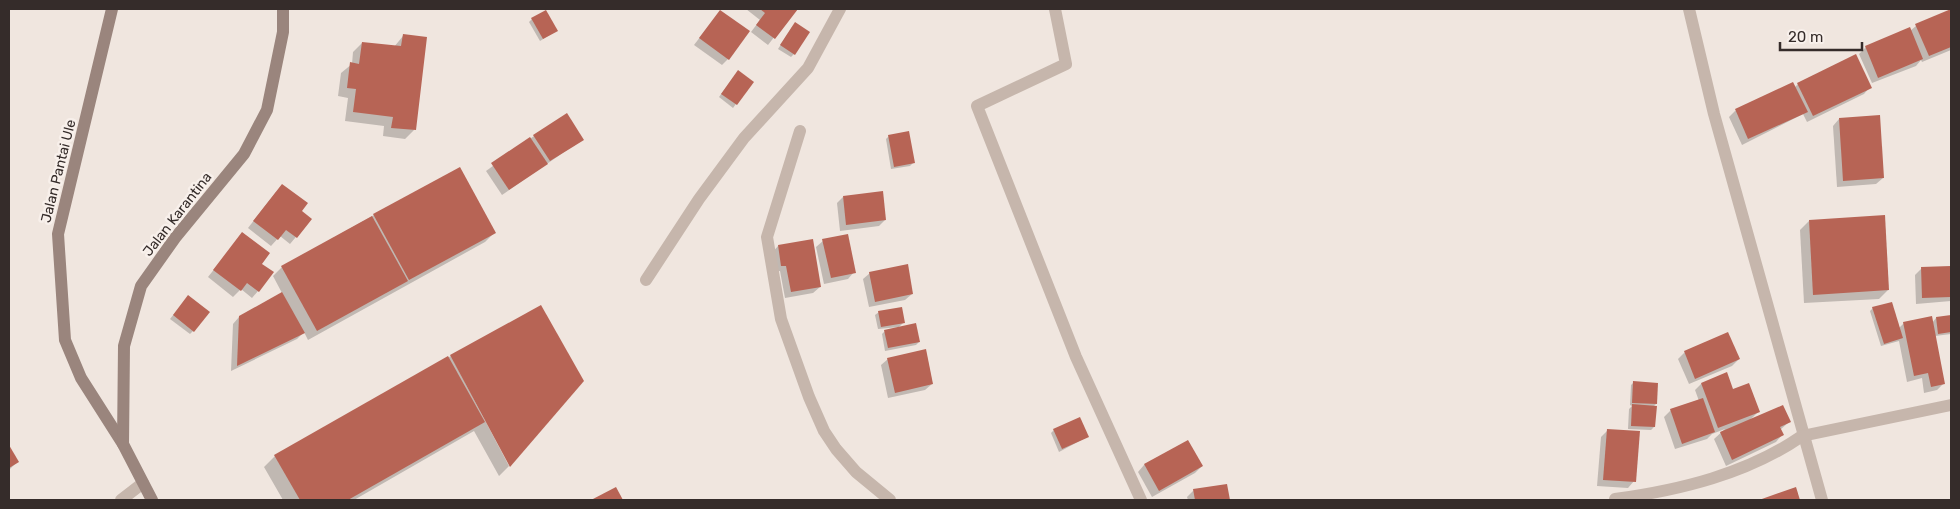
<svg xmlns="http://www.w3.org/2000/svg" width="1960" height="509" viewBox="0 0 1960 509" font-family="Rubik,sans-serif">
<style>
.shadow{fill:#0003}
.building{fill:#b76455}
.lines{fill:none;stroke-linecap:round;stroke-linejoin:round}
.street{stroke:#c6b6ac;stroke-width:12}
.secondary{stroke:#9a857d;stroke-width:12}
.labels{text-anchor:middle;stroke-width:5;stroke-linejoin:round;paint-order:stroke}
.street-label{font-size:14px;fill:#352c2a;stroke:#f8f0eb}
</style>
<rect width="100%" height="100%" fill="#f0e6df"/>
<g class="shadow">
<path d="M 746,9 L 796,9 L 768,45 L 751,32 L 760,20 Z"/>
<path d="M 720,11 L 728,59 L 722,65 L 694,45 Z"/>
<path d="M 1951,11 L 1951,50 L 1922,62 L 1921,60 L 1916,66 L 1872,83 L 1859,54 L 1866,47 L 1910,31 L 1916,26 Z"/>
<path d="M 532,19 L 556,31 L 540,41 L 529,22 Z"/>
<path d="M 792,27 L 794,54 L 791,57 L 778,49 Z"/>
<path d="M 403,36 L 426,38 L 414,130 L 405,139 L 383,136 L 384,126 L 345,121 L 348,98 L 338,96 L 341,73 L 352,64 L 353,52 L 362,43 L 394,47 Z"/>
<path d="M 735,75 L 752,82 L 733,108 L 719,97 Z"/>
<path d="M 1793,83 L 1795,87 L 1798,84 L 1870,87 L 1864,94 L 1807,122 L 1803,114 L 1742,145 L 1729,117 L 1735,111 Z"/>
<path d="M 1839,119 L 1883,178 L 1876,184 L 1837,187 L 1833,126 Z"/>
<path d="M 534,136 L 583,139 L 502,195 L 486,171 Z"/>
<path d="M 889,136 L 914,162 L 910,166 L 891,169 L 886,139 Z"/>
<path d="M 276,192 L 310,220 L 290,244 L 280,236 L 271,246 L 248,228 Z"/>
<path d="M 843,197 L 885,220 L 879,226 L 840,231 L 837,203 Z"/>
<path d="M 374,215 L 494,233 L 485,242 L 308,340 L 304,332 L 297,339 L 231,371 L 233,324 L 239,317 L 282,293 L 273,276 L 282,267 Z"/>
<path d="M 1809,221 L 1888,290 L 1879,299 L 1804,303 L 1800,230 Z"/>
<path d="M 243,233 L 260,264 L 258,291 L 252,298 L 241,289 L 233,297 L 208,277 Z"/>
<path d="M 812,240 L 820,287 L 813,293 L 785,298 L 780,271 L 775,272 L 772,253 L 778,246 Z"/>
<path d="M 823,241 L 854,272 L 848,279 L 824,284 L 816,247 Z"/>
<path d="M 1951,267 L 1951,301 L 1916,304 L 1915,275 L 1921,269 Z"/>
<path d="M 870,273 L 912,294 L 905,300 L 869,307 L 863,279 Z"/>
<path d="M 185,300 L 193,331 L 190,334 L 170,319 Z"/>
<path d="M 1873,308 L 1899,328 L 1904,323 L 1932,323 L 1936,318 L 1951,316 L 1951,334 L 1935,336 L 1944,383 L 1937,390 L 1924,393 L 1922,378 L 1907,382 L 1899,341 L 1881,346 L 1870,311 Z"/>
<path d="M 879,312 L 904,322 L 899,327 L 878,329 L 875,315 Z"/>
<path d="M 885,331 L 919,342 L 916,345 L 885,351 L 882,334 Z"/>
<path d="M 1685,352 L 1739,359 L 1732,366 L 1689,384 L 1678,359 Z"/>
<path d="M 451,356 L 509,466 L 499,476 L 474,431 L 354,500 L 283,500 L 264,467 L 275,456 Z"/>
<path d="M 888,359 L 932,384 L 925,390 L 888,398 L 881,365 Z"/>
<path d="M 1726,374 L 1733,391 L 1758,412 L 1750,420 L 1789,422 L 1780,430 L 1782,435 L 1776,442 L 1726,466 L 1714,439 L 1725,429 L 1712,434 L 1707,439 L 1675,449 L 1664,417 L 1671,410 L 1699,401 L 1695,390 L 1701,384 Z"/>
<path d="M 1634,382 L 1656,404 L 1653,407 L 1654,427 L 1651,430 L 1628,429 L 1629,409 L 1632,406 L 1630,405 L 1631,385 Z"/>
<path d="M 1054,430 L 1087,437 L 1059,452 L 1051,433 Z"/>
<path d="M 1608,430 L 1634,481 L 1628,488 L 1597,486 L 1601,437 Z"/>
<path d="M 1188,441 L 1202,466 L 1195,473 L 1152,497 L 1138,472 L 1144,465 Z"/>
<path d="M 9,447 L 17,462 L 9,470 Z"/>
<path d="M 1226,485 L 1229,500 L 1188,500 L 1187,497 L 1194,490 Z"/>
</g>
<g class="building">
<path d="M 760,9 L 798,9 L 775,39 L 756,25 L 765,13 Z"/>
<path d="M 1951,9 L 1951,47 L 1929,56 L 1915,24 Z"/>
<path d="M 546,10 L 558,31 L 543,39 L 531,18 Z"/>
<path d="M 720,10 L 750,31 L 729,60 L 699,38 Z"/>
<path d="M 795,22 L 810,32 L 795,55 L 780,45 Z"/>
<path d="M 1910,27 L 1923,59 L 1878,78 L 1865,46 Z"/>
<path d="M 403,34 L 427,37 L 416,130 L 391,128 L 393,117 L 353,112 L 356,89 L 347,88 L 350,62 L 359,64 L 362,42 L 401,46 Z"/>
<path d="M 1856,54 L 1872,88 L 1813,116 L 1797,83 Z"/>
<path d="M 738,70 L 754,82 L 737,105 L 721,94 Z"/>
<path d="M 1793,82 L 1808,112 L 1748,139 L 1735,109 Z"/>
<path d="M 567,113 L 584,140 L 550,161 L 533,135 Z"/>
<path d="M 1880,115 L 1884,178 L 1843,181 L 1839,118 Z"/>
<path d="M 909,131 L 915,163 L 894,167 L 888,135 Z"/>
<path d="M 530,137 L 548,164 L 509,190 L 491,163 Z"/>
<path d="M 460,167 L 496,233 L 409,280 L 373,214 Z"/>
<path d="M 282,184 L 308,203 L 302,211 L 312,219 L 297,238 L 286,230 L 278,240 L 253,221 Z"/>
<path d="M 883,191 L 886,220 L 846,225 L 843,196 Z"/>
<path d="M 1885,215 L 1889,290 L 1813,295 L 1809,220 Z"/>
<path d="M 372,216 L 408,281 L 317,331 L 281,266 Z"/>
<path d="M 242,232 L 270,253 L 262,264 L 274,272 L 259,292 L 247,283 L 241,291 L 213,270 Z"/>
<path d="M 848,234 L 856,273 L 831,278 L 822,239 Z"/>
<path d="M 813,239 L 821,287 L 791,292 L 786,266 L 781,266 L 778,245 Z"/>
<path d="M 908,264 L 913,294 L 875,302 L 869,272 Z"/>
<path d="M 1951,266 L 1951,297 L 1922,298 L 1921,267 Z"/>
<path d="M 282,292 L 305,333 L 237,366 L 239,316 Z"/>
<path d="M 188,295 L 210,312 L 194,332 L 173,315 Z"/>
<path d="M 1892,302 L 1903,338 L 1884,344 L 1872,307 Z"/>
<path d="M 541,305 L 584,381 L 510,467 L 450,355 Z"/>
<path d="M 902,307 L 905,323 L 881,327 L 878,311 Z"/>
<path d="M 1951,315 L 1951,332 L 1938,334 L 1936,317 Z"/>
<path d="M 1932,316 L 1945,384 L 1931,387 L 1928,373 L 1914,376 L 1903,322 Z"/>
<path d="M 916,323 L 920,342 L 888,348 L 884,330 Z"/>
<path d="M 1728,332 L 1740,359 L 1695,379 L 1684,351 Z"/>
<path d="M 926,349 L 933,384 L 895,393 L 887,358 Z"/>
<path d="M 448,356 L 485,422 L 348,500 L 300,500 L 274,455 Z"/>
<path d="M 1727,372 L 1733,389 L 1749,383 L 1760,412 L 1718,428 L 1701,383 Z"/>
<path d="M 1633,381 L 1658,383 L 1657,404 L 1632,403 Z"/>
<path d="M 1703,398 L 1715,432 L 1682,444 L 1670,409 Z"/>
<path d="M 1632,404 L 1657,406 L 1655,427 L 1631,426 Z"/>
<path d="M 1783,405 L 1791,422 L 1780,427 L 1784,435 L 1732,460 L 1720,432 Z"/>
<path d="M 1080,417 L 1089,437 L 1062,449 L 1053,429 Z"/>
<path d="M 1607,429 L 1640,431 L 1636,482 L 1603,480 Z"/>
<path d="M 1188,440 L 1203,466 L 1159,491 L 1144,464 Z"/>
<path d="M 9,445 L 19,462 L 9,468 Z"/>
<path d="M 1227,484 L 1230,500 L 1195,500 L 1193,489 Z"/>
<path d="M 616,487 L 623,500 L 591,500 Z"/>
<path d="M 1796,487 L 1800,500 L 1759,500 Z"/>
</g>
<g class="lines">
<g class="street">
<path d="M 1055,9 L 1066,64 L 977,106 L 1076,357 L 1141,500"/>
<path d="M 1689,9 L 1714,114 L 1822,500"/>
<path d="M 800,131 L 767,237 L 781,319 L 809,397 L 824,431 L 836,449 L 856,472 L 890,500"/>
<path d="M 646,280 L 699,199 L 744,138 L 808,68 L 840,9"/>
<path d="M 1615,499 C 1680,490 1747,474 1802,436 L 1951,405"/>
<path d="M 121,500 L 143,483"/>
</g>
<g class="secondary">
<path d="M 112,9 L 58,234 L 65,340 L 81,378 L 123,444 L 152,500"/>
<path d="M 123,444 L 124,346 L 141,286 L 175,238 L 244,154 L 267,110 L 283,32 L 283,9"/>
</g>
</g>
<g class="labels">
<g class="street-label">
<text transform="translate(58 171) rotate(-76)" y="5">Jalan Pantai Ule</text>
<text transform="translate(177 214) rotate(-52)" y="5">Jalan Karantina</text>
</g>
</g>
<rect width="1960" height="509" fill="none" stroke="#352c2a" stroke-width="20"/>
<path d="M1780 42v8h82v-8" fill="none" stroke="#352c2a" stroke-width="2.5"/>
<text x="1788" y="42" font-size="15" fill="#352c2a" stroke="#f8f0eb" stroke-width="4" paint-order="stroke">20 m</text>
</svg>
